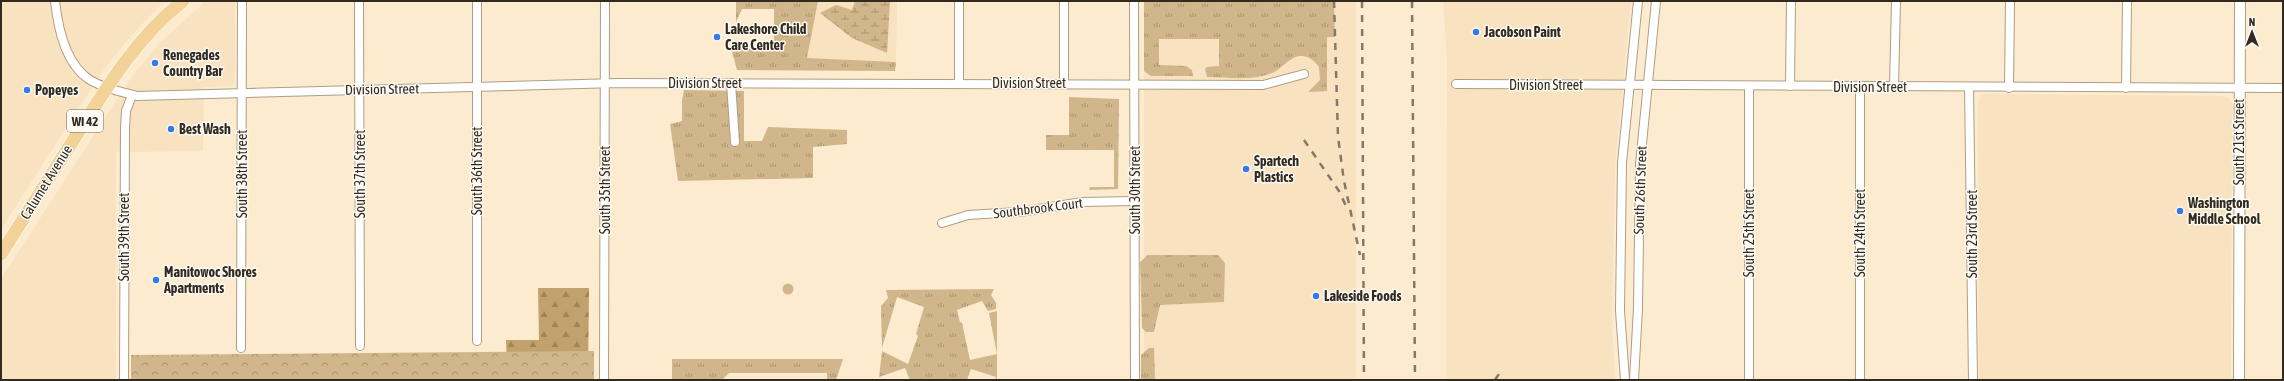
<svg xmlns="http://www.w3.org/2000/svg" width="2284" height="381" viewBox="0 0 2284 381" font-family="'Asap Condensed',sans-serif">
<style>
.built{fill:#f8e2bf}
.grass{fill:url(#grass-tufts)}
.forest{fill:url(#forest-firs)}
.wetland{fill:url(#wetland-marsh)}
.park{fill:url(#park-crowns)}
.garden{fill:#d0b68a}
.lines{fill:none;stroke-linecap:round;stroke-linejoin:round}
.minor-casing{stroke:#af9e84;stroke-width:10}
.tertiary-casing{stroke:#af9e84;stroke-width:12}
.primary-casing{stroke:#fff;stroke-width:14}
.minor{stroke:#fff;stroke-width:8}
.tertiary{stroke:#fff;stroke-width:10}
.primary{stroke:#f2d297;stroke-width:13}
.rail{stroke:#847968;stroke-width:2.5;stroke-dasharray:7 7;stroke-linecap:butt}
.poi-dot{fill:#367ae8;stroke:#fdfaf4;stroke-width:1.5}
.labels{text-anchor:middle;stroke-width:3;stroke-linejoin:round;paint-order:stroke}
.shield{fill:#fdfaf4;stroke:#6e6860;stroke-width:1}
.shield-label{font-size:13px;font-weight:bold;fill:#312a20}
.poi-label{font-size:14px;font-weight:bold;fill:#312a20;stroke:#fdfaf4;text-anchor:start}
.street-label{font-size:14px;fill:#312a20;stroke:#fdfaf4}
</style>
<defs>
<pattern id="grass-tufts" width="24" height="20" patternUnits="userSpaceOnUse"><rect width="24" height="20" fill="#d0b68a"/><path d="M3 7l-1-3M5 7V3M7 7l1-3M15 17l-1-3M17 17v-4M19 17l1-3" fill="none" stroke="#a99470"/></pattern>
<pattern id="forest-firs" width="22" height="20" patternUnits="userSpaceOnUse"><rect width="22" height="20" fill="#c2a26c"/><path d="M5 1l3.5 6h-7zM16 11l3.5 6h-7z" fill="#9e8458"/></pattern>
<pattern id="wetland-marsh" width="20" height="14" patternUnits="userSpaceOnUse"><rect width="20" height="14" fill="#d0b68a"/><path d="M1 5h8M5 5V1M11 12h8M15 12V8" fill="none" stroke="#a99470"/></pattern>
<pattern id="park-crowns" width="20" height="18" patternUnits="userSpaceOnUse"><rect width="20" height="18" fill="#d0b68a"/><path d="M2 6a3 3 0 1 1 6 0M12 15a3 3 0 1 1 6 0" fill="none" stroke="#a99470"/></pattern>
</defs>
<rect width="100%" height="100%" fill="#fcebcf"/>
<g class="built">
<path d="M 1,1 L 165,1 L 137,29 L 106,66 L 1,229 Z"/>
<path d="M 206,1 L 235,1 L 235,72 L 234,83 L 231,86 L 204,87 L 203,151 L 116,152 L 116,380 L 1,380 L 1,279 L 131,78 L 159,44 Z"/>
<path d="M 818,1 L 897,1 L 896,62 L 807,58 Z"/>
<rect x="1144" y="1" width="212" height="379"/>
<path d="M 1443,1 L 1631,1 L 1615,168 L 1612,324 L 1615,380 L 1446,380 L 1447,59 Z"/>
<path d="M 1985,94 L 2223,96 L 2229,98 L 2232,104 L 2231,380 L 1979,380 L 1978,105 L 1980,96 Z"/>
</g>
<g class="grass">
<path d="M 736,1 L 818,1 L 807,58 L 896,62 L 895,71 L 737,70 L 732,52 L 736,49 L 774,49 L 774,9 L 742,9 L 736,22 Z"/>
<path d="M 1144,1 L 1334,1 L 1335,37 L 1327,37 L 1327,91 L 1308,92 L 1320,80 L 1319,67 C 1314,61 1310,56 1301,56 C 1289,56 1281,71 1269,74 C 1251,81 1226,77 1207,77 L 1205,69 L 1207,67 L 1219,66 L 1219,39 L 1159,39 L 1159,65 L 1186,66 L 1192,70 L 1193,76 L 1151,76 L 1144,71 Z"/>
<path d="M 684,90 L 744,91 L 744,141 L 762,141 L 768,127 L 847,130 L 847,144 L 813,147 L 813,178 L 678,181 L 670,124 L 682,121 L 682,100 Z"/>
<path d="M 1069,97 L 1119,99 L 1118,189 L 1089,190 L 1090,187 L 1114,187 L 1114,150 L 1046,150 L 1046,135 L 1069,135 Z"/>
<path d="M 1148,255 L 1218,255 L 1225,263 L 1224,302 L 1160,305 L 1154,332 L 1146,332 L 1142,328 L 1140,262 Z"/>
<path d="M 994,289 L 991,295 L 996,303 L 996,309 L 988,311 L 982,301 L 957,310 L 960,322 L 962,323 L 970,360 L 997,354 L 989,313 L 997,311 L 997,380 L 995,380 L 996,377 L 971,369 L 967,380 L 910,380 L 905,368 L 879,377 L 882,351 L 908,364 L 918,336 L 916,334 L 924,307 L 897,297 L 882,348 L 881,306 L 888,298 L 886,290 Z"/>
<path d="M 1149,348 L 1154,348 L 1155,380 L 1141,380 L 1141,355 Z"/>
<path d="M 672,359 L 843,359 L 836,380 L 827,380 L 827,373 L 729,373 L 722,380 L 672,380 Z"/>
</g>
<path class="forest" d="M 538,288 L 589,288 L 588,380 L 507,367 L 506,340 L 539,340 Z"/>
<path class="wetland" d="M 855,1 L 890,1 L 887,53 L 852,38 L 820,13 L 836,5 L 852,10 Z"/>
<path class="park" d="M 594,351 L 594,380 L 131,380 L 131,355 Z"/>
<circle class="garden" cx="788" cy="289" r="5.5"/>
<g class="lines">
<g class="minor-casing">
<g id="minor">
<path d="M 55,1 C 58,28 65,64 90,80 C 103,88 122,92 137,96 L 618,83 L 1263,85 L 1304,74"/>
<path d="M 359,1 L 360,346"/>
<path d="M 477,1 L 477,341"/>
<path d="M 959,1 L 959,84"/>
<path d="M 1134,1 L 1135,380"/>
<path d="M 731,83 L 735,142"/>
<path d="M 1064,83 L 1064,1"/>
<path d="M 1456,84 L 2283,88"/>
<path d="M 1749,86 L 1749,380"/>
<path d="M 1790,86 L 1791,1"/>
<path d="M 1860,87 L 1860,380"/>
<path d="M 1894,87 L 1896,1"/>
<path d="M 1969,87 L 1973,380"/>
<path d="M 2009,88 L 2010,1"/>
<path d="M 2126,88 L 2127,1"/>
<path d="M 942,223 L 968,215 L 1020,212 L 1082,202 L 1135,201"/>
<path d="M 241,348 L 242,1"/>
<path d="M 124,380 L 125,128 L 126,111 L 132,95"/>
<path d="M 604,380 L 605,1"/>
<path d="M 1625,380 L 1620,311 L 1622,163 L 1638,1"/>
<path d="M 1634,380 L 1638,308 L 1640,164 L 1656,1"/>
</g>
</g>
<g class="tertiary-casing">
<path id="tertiary" d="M 2239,380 L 2240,1"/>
</g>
<g class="primary-casing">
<path id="primary" d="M 1,254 C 28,212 54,170 81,128 C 110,82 140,34 183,1"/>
</g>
<use href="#minor" class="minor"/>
<use href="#tertiary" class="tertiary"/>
<use href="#primary" class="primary"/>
<g class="rail">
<path d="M 1334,1 L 1338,137 L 1344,181 L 1360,255"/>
<path d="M 1362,1 L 1364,380"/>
<path d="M 1412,1 L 1415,380"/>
<path d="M 1304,140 L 1339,191 L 1346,206"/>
<path d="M 1495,380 L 1501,371"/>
</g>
</g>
<g class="poi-dot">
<circle cx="1476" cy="32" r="4"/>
<circle cx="717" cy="37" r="4"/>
<circle cx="155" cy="63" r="4"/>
<circle cx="27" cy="90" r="4"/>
<circle cx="171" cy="129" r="4"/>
<circle cx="1246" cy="169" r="4"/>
<circle cx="2180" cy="211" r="4"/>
<circle cx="156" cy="280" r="4"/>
<circle cx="1316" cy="296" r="4"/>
</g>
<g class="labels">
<rect class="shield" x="67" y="110" width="36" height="22" rx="3"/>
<g class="shield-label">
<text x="85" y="126">WI 42</text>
</g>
<g class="poi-label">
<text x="725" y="34">Lakeshore Child<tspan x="725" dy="16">Care Center</tspan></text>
<text x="1484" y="37">Jacobson Paint</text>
<text x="163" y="60">Renegades<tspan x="163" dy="16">Country Bar</tspan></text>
<text x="35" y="95">Popeyes</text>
<text x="179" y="134">Best Wash</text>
<text x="1254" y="166">Spartech<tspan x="1254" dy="16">Plastics</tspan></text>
<text x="2188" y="208">Washington<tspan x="2188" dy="16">Middle School</tspan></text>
<text x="164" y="277">Manitowoc Shores<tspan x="164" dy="16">Apartments</tspan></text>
<text x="1324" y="301">Lakeside Foods</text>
</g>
<g class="street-label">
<text x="705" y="88">Division Street</text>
<text x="1029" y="88">Division Street</text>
<text x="1546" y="90">Division Street</text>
<text x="1870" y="92">Division Street</text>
<text transform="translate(382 89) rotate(-1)" y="5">Division Street</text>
<text transform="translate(2239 142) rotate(-90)" y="5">South 21st Street</text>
<text transform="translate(477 171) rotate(-90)" y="5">South 36th Street</text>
<text transform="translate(242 174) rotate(-90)" y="5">South 38th Street</text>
<text transform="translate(360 174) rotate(-90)" y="5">South 37th Street</text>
<text transform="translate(46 182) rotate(-58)" y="5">Calumet Avenue</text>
<text transform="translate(605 190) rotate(-90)" y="5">South 35th Street</text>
<text transform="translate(1135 190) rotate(-90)" y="5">South 30th Street</text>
<text transform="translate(1640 190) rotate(-88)" y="5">South 26th Street</text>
<text transform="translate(1038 208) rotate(-7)" y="5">Southbrook Court</text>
<text transform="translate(1749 233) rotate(-90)" y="5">South 25th Street</text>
<text transform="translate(1860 233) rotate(-90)" y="5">South 24th Street</text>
<text transform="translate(1972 234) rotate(-90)" y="5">South 23rd Street</text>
<text transform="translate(124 237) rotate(-90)" y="5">South 39th Street</text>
</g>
</g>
<rect width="2284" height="381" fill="none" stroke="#312a20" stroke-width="4"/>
<g transform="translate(2252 32)" stroke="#fdfaf4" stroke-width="3" paint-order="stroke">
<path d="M0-3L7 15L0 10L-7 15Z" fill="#312a20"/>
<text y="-6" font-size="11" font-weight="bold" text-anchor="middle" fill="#312a20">N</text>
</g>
</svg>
